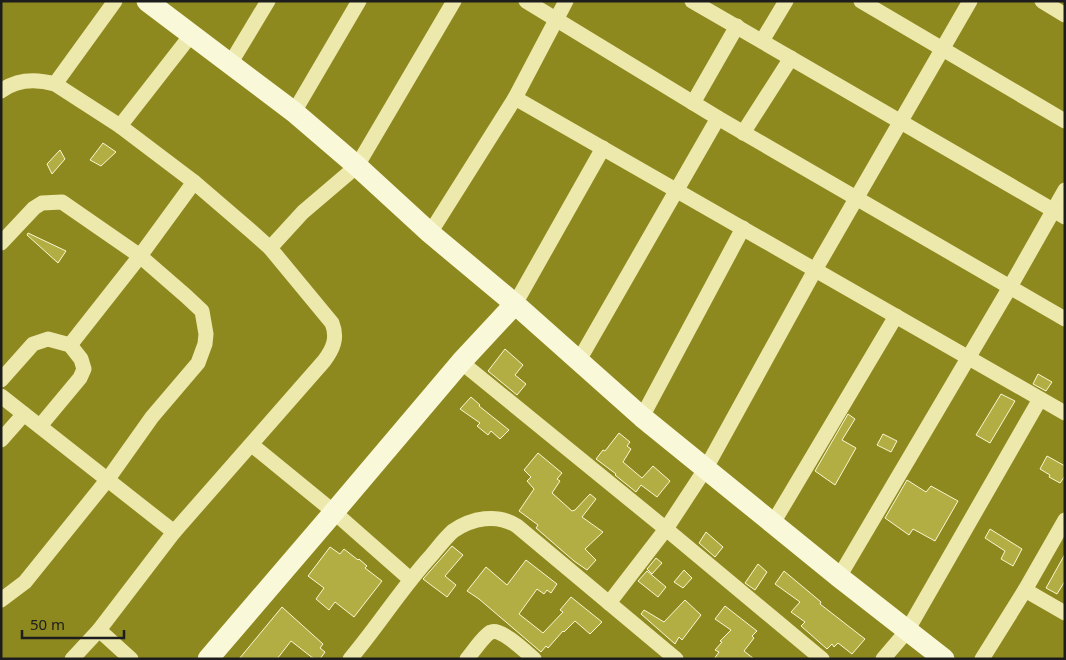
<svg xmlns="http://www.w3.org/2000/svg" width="1066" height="660" viewBox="0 0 1066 660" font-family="'Noto Sans',sans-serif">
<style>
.building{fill:#b3ae43;stroke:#f9f7d2}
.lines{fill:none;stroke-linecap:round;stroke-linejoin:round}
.street{stroke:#ede9ad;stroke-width:15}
.secondary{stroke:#f9f8d9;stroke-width:21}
</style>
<rect width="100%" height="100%" fill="#8e891f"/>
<g class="building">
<path d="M 103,143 L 116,152 L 101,166 L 90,160 Z"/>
<path d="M 60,150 L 65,159 L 52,174 L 47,164 Z"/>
<path d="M 28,233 L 66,251 L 58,263 L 27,235 Z"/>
<path d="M 505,349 L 523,365 L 515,375 L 526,384 L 517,395 L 488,371 Z"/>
<path d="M 1038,374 L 1052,382 L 1046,391 L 1033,384 Z"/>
<path d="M 1001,394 L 1015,401 L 990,443 L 976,435 Z"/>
<path d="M 471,397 L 480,405 L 479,406 L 509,430 L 500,439 L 491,431 L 488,435 L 477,426 L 480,423 L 460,409 Z"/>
<path d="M 848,414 L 855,419 L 842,440 L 856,448 L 835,485 L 815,471 Z"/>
<path d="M 619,433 L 630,442 L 627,446 L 631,449 L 623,462 L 642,478 L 653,466 L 670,481 L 657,497 L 641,485 L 636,492 L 615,475 L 616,474 L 596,459 L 603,450 L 605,451 Z"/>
<path d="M 883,434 L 897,441 L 891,452 L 877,445 Z"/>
<path d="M 538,453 L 562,473 L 557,479 L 560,481 L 552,493 L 572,511 L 575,510 L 590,494 L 596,499 L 582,517 L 603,532 L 585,549 L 596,560 L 587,570 L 574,561 L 536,528 L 538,525 L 519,511 L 534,489 L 527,481 L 531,477 L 524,470 Z"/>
<path d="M 1047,456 L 1065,466 L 1065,476 L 1060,483 L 1049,477 L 1050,475 L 1040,469 Z"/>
<path d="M 907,480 L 926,492 L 931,486 L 958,501 L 935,541 L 913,529 L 909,535 L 885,518 Z"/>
<path d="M 990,529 L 1022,549 L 1013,566 L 1001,559 L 1005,551 L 985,538 Z"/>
<path d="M 706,532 L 723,547 L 715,557 L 699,543 Z"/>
<path d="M 452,546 L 463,555 L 445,576 L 456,585 L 447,597 L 423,579 Z"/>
<path d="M 330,547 L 340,554 L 344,549 L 358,560 L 359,559 L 367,566 L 365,568 L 382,581 L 354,617 L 335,602 L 329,610 L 316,599 L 324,588 L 308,576 Z"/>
<path d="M 1065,554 L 1065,581 L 1057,594 L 1046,588 Z"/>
<path d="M 656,558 L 662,563 L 652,574 L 647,569 Z"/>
<path d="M 526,560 L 557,584 L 551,593 L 547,590 L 544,594 L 537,589 L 519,614 L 543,633 L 563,612 L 560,610 L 571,597 L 602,622 L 590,634 L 575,621 L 564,632 L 563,631 L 548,648 L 546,646 L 541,652 L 479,599 L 467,591 L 486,567 L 507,585 Z"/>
<path d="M 758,564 L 767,572 L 755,590 L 745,583 Z"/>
<path d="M 684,570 L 692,578 L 683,588 L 674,582 Z"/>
<path d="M 647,571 L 666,587 L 658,597 L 638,581 Z"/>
<path d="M 784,571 L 821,602 L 820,604 L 865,639 L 852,654 L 838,643 L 834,647 L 832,644 L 827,649 L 801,626 L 805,622 L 791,612 L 800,602 L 775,584 Z"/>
<path d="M 685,600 L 701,615 L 682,640 L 679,637 L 675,644 L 641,614 L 644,610 L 664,622 Z"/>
<path d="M 725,606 L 757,631 L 752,636 L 754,638 L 744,651 L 754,659 L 714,659 L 719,652 L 715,650 L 722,642 L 720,641 L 731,630 L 715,619 Z"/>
<path d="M 282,607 L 323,644 L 320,648 L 325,652 L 320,659 L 314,659 L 291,641 L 277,659 L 239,659 Z"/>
</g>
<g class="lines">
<g class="street">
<path d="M 526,1 L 718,118 L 1065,319"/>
<path d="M 692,1 L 1065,217"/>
<path d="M 861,1 L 1065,121"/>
<path d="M 1042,1 L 1065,15"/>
<path d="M 762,41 L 786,1"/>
<path d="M 230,64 L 268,1"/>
<path d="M 55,84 L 115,1"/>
<path d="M 1,91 C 17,79 37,79 55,84 L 120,126 L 194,182 L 251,231 L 270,248 L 332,323 C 338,338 333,349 324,361 L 174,532 L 99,630 L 72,659"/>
<path d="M 515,98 L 1065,413"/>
<path d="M 693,103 L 737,26"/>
<path d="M 294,112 L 359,1"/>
<path d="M 120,126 L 191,35"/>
<path d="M 743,133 L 791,58"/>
<path d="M 430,233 L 515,98 L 566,1"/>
<path d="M 1,243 L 34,208 L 42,203 L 62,202 L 140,256 L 186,296 L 202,311 L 206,334 L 205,344 L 198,363 L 152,417 L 108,479 L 25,582 L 1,600"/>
<path d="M 270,248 L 303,212 L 357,166 L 454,1"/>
<path d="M 515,304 L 603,148"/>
<path d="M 70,345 L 140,256 L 194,182"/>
<path d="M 461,362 L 666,529 L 822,659"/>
<path d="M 578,362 L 718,118"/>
<path d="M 1,380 L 33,344 L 48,339 L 70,345 L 81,359 L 84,369 L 80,378 L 40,426"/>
<path d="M 1,396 L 174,532"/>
<path d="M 642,417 L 743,228"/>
<path d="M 1,440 L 24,414"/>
<path d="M 252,445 L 334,512 L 410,579"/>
<path d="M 773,523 L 896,316"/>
<path d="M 839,577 L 1010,287 L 1065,190"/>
<path d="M 1025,590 L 1065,613"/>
<path d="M 609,603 L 666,529 L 706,468 L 815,270 L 970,1"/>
<path d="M 99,630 L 131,659"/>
<path d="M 350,659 C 378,626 401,589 430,557 C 437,549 445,538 453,531 C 472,518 497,513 517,526 L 676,659"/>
<path d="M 467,659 C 473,652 484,635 491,632 C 500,627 526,652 534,659"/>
<path d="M 883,659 L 907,631 L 1040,399"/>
<path d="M 982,659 L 1025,590 L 1065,520"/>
</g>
<g class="secondary">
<path d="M 147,1 L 294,112 L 357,166 L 430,233 L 515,304 L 642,417 L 839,577 L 944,659"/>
<path d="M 208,659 L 334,512 L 461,362 L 515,304"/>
</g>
</g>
<rect width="1066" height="660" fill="none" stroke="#1d1d1d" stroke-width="5"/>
<path d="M22 630v8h102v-8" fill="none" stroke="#1d1d1d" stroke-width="2.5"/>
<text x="30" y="630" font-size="15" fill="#1d1d1d" stroke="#8e891f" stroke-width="4" paint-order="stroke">50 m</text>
</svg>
